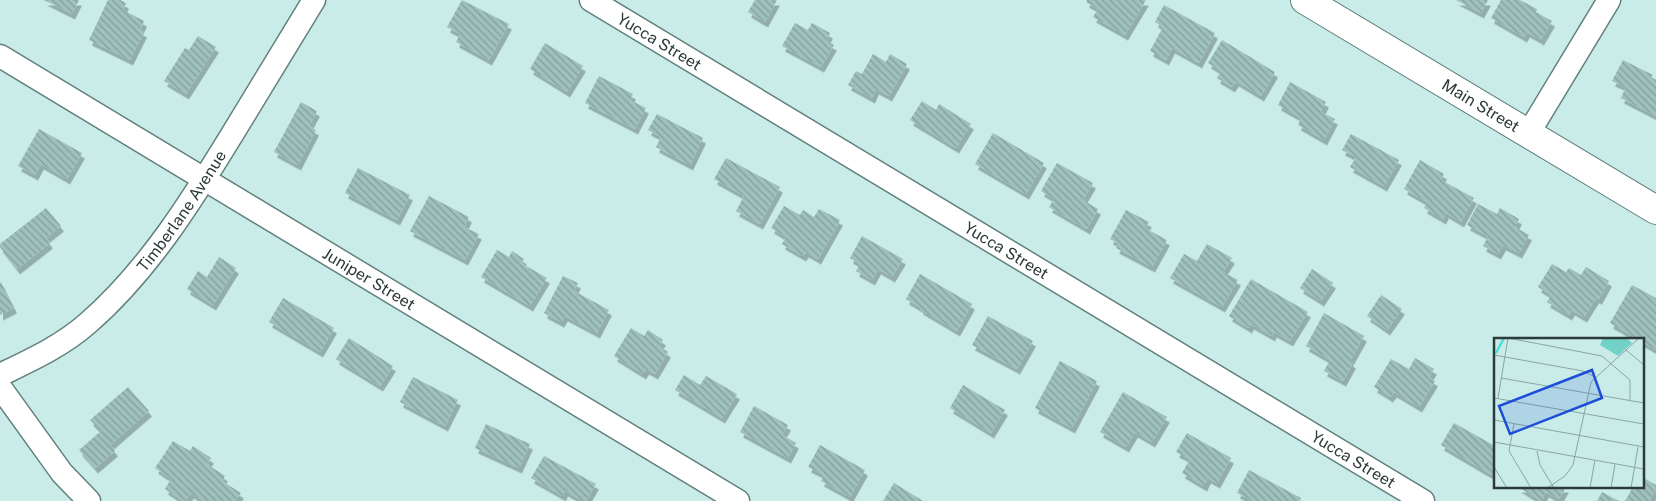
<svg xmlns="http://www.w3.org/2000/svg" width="1656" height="501" viewBox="0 0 1656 501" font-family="'Public Sans',sans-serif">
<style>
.building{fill:url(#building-back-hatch);filter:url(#shadow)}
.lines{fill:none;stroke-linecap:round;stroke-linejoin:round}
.minor-casing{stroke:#61817e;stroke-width:25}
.major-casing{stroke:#61817e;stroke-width:30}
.minor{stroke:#fff;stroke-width:22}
.major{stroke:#fff;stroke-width:28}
.labels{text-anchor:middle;stroke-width:5;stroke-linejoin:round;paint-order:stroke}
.street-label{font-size:16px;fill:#2c3a39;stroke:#fff}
.inset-river{fill:none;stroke:#47e0d6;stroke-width:2.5}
.inset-road{fill:none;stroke:#8aa5a2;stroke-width:1}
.view{fill:#1d4ed8;fill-opacity:0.15;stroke:#1d4ed8;stroke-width:2.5}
.inset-edge{fill:none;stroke:#2c3a39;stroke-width:2.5}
</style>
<defs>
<pattern id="building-back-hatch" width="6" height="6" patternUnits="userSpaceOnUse" patternTransform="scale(1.25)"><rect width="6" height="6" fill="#9fc1bd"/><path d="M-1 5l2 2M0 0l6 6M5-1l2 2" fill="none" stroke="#829e9b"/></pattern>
<filter id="shadow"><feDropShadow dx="3" dy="5.5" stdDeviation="0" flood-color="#0004"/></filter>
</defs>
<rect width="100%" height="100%" fill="#c9ece8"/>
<g class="building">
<path d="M 44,0 L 79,0 L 72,14 Z"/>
<path d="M 108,0 L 120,0 L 126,3 L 123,10 L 144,21 L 140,30 L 144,32 L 130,60 L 89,40 Z"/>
<path d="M 462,0 L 509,24 L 489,60 L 456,42 L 460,34 L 447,27 Z"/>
<path d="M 755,0 L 777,0 L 765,22 L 748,12 Z"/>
<path d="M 1087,0 L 1146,0 L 1125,35 L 1093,17 L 1098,9 L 1086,2 Z"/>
<path d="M 1456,0 L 1488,0 L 1481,13 Z"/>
<path d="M 1501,0 L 1520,0 L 1537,9 L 1536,12 L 1552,21 L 1541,40 L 1527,32 L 1524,37 L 1491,18 Z"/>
<path d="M 1164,5 L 1215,33 L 1199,63 L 1172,48 L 1166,60 L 1150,51 L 1163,27 L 1155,22 Z"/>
<path d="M 795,23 L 808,30 L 812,23 L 830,33 L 826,41 L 834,45 L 821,67 L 782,46 Z"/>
<path d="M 198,36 L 216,47 L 186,94 L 164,81 L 185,48 L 189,50 Z"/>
<path d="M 1222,40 L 1275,72 L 1261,96 L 1236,81 L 1232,87 L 1217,78 L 1221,71 L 1208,63 Z"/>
<path d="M 545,43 L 583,66 L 567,92 L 530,69 Z"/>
<path d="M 873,54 L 886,62 L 890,54 L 907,64 L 889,96 L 876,89 L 872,98 L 848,85 L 856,71 L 862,74 Z"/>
<path d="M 1623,60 L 1653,75 L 1651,77 L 1656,80 L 1656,116 L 1621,98 L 1626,87 L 1612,81 Z"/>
<path d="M 599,76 L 633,94 L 630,100 L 646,108 L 635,129 L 585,103 Z"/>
<path d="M 1290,82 L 1326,102 L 1321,112 L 1335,119 L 1324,140 L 1298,125 L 1301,118 L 1278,105 Z"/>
<path d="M 922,101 L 936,110 L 939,104 L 971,124 L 956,148 L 910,120 Z"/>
<path d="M 301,102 L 317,111 L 309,126 L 316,130 L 298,165 L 274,152 Z"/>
<path d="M 657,114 L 703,138 L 690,165 L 656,147 L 661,137 L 648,130 Z"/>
<path d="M 39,129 L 82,153 L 67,179 L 41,164 L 35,175 L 18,166 Z"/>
<path d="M 993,133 L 1044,163 L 1026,194 L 975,164 Z"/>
<path d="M 1351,134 L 1399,160 L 1384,186 L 1350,167 L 1356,157 L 1342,150 Z"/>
<path d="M 726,158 L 780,187 L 760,224 L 736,211 L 744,196 L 714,179 Z"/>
<path d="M 1420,160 L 1444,174 L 1441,180 L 1474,198 L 1461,222 L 1446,213 L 1443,219 L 1424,208 L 1427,202 L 1404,189 Z"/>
<path d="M 1057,163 L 1093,183 L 1083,200 L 1098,209 L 1087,229 L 1049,207 L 1054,199 L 1041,191 Z"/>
<path d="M 358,168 L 410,195 L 397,220 L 345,193 Z"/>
<path d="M 429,196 L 469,217 L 464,227 L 479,234 L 465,260 L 410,231 Z"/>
<path d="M 1478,204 L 1497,214 L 1500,208 L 1519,219 L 1515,227 L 1529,235 L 1519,253 L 1503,245 L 1498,254 L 1483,246 L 1488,236 L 1467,225 Z"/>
<path d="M 784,206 L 800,215 L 803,210 L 814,217 L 819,209 L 840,220 L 818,259 L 806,252 L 803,256 L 782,244 L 786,237 L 771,228 Z"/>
<path d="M 46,208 L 61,226 L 46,238 L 50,243 L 17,269 L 0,247 L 0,244 Z"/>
<path d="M 1126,210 L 1149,222 L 1145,228 L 1167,240 L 1152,267 L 1116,248 L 1119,244 L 1110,239 Z"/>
<path d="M 862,236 L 903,259 L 892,277 L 878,269 L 872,280 L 856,271 L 860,264 L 850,258 Z"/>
<path d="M 1207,244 L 1232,258 L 1223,272 L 1238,280 L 1222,307 L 1170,278 L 1184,254 L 1197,261 Z"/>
<path d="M 497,250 L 509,257 L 512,251 L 524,259 L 521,263 L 547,278 L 530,306 L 481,277 Z"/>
<path d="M 219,257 L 236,268 L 213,305 L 187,289 L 198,271 L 207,277 Z"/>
<path d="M 1552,264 L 1566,272 L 1569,268 L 1581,275 L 1586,267 L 1609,281 L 1599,299 L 1596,298 L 1584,317 L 1572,310 L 1569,315 L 1547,302 L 1551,295 L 1538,287 Z"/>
<path d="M 1312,269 L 1333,283 L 1321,301 L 1300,288 Z"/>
<path d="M 920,274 L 972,304 L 957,331 L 920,309 L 921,308 L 906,299 Z"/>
<path d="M 563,276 L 578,283 L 574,291 L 609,310 L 597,333 L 565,316 L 561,322 L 544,313 Z"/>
<path d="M 1251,279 L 1308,312 L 1290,341 L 1274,332 L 1272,336 L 1251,324 L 1249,328 L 1229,316 Z"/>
<path d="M 1,282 L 14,308 L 0,315 L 0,283 Z"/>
<path d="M 1632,285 L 1656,298 L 1656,350 L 1642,342 L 1642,340 L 1639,340 L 1610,323 Z"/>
<path d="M 1381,295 L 1402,309 L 1387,330 L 1367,316 Z"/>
<path d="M 283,298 L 334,328 L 320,352 L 269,322 Z"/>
<path d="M 1324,313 L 1364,336 L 1350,361 L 1353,363 L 1343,381 L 1324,371 L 1330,360 L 1306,346 Z"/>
<path d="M 988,316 L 1033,341 L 1017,369 L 972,345 Z"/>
<path d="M 631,328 L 644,336 L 648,330 L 663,340 L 659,346 L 668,352 L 655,374 L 646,369 L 643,374 L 614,356 Z"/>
<path d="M 349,338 L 393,366 L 380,386 L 336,359 Z"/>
<path d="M 1415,358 L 1434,369 L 1429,377 L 1435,381 L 1419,407 L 1394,392 L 1390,397 L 1374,387 L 1391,359 L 1409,369 Z"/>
<path d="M 1060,361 L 1097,381 L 1072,428 L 1035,408 Z"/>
<path d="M 684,375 L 700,385 L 706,376 L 737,394 L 722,418 L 675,390 Z"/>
<path d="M 413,377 L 458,400 L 445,426 L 400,402 Z"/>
<path d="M 963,385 L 1005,410 L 991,433 L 950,408 Z"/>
<path d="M 128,387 L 149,411 L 110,445 L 115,451 L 95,468 L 79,450 L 101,431 L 90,420 Z"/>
<path d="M 1123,392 L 1167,417 L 1152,442 L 1135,432 L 1126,447 L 1100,432 Z"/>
<path d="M 754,406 L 788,425 L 782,435 L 796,443 L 788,458 L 740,432 Z"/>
<path d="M 1454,423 L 1495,446 L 1495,471 L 1492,475 L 1441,445 Z"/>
<path d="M 486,424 L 530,444 L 519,468 L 475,448 Z"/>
<path d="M 1187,433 L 1231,458 L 1217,483 L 1208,478 L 1204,486 L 1182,473 L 1190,459 L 1176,452 Z"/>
<path d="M 173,441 L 190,451 L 193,446 L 211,458 L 207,464 L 225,476 L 222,481 L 241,493 L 235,501 L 203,501 L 191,493 L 185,501 L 183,501 L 165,489 L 171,479 L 155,468 Z"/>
<path d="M 820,445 L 865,470 L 850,497 L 821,481 L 824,475 L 808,467 Z"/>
<path d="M 544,456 L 596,484 L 586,501 L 583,501 L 565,491 L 563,496 L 531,478 Z"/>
<path d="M 1249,470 L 1301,498 L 1300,501 L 1252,501 L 1237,493 Z"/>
<path d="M 1642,477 L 1656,485 L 1656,489 L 1649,501 L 1625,501 L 1633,487 L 1642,487 Z"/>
<path d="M 894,483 L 923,501 L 883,501 Z"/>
<path d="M 1518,487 L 1566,487 L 1559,499 L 1546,492 L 1541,501 Z"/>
<path d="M 1602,492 L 1619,501 L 1597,501 Z"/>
</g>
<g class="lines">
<g class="minor-casing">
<g id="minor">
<path id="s1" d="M 591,0 L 1423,501"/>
<path id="s2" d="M 0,56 L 738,501"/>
<path d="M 1528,134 L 1609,0"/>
<path id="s3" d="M 0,375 C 31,360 62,346 88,323 C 148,271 192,200 233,133 C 260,89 287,44 314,0"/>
<path d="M 0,387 L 62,473 L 89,501"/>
</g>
</g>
<g class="major-casing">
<g id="major">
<path id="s4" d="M 1305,0 L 1656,210"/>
</g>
</g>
<use href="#minor" class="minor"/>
<use href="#major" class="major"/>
</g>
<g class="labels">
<g class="street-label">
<text dy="6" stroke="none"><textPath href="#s1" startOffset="80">Yucca Street</textPath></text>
<text dy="6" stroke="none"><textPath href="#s4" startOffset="205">Main Street</textPath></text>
<text dy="6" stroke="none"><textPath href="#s3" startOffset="249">Timberlane Avenue</textPath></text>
<text dy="6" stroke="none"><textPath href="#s1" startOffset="485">Yucca Street</textPath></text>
<text dy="6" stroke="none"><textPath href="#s2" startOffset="431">Juniper Street</textPath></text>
<text dy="6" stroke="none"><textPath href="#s1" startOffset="890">Yucca Street</textPath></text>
</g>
</g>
<g transform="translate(1494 338)">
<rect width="150" height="150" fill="#c9ece8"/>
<path d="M 109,0 L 133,0 L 138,5 L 124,18 L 106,7 Z" fill="#72d2c9"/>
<path class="inset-river" d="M 2,15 L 10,0"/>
<path class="inset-road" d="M 14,0 L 108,18 L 136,42 L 136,63M 132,12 L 150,27M 0,17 L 89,33 L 101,39M 7,40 L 150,65M 0,60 L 150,86M 4,60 L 14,0M 0,82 L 150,109M 20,86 L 15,113 L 37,150M 0,104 L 150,131M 43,113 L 46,127 L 60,150M 0,129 L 13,150M 53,150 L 71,138 L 79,127 L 97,44 L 145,0M 96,150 L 101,122M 117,150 L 121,126M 137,150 L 144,109"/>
<path class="view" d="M 98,32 L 108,60 L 16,96 L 5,68 Z"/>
<rect width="150" height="150" class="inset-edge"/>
</g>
</svg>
